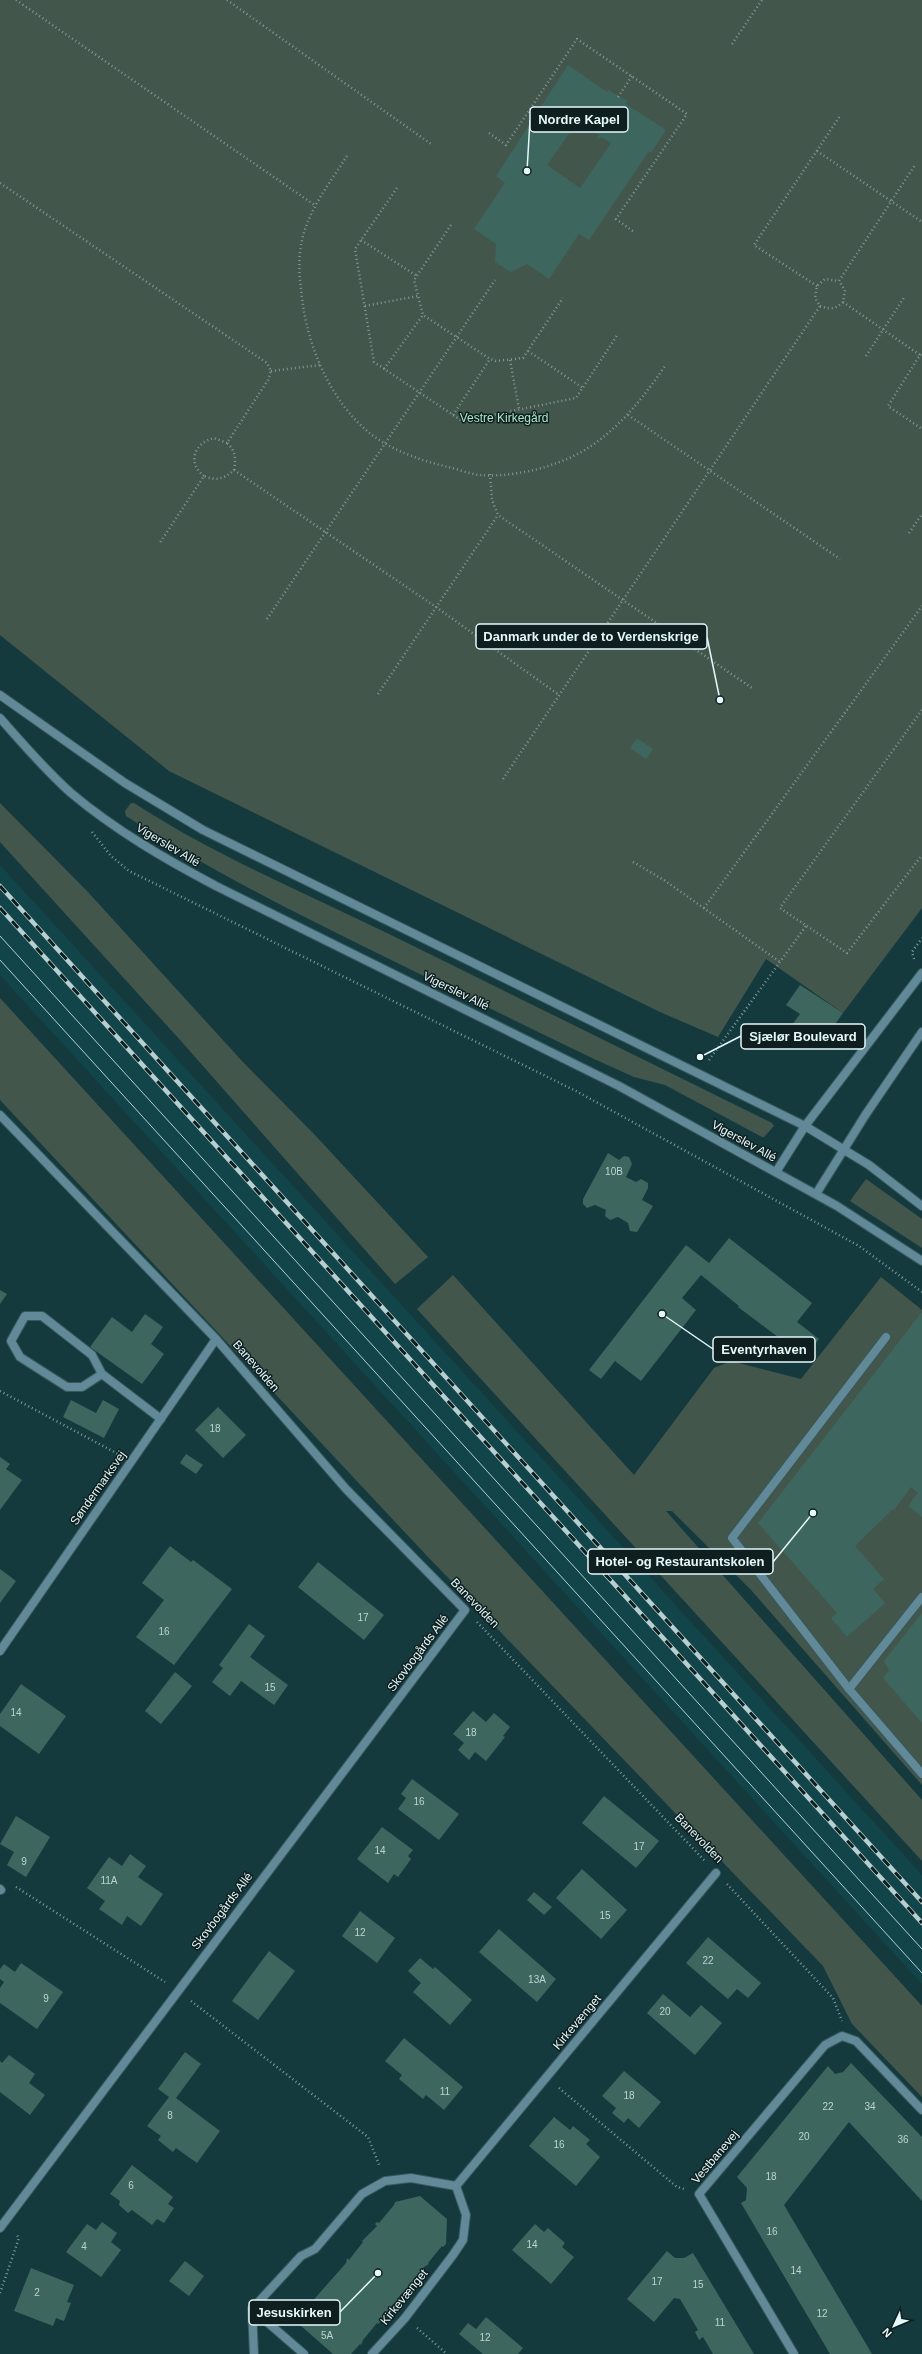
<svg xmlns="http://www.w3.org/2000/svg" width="922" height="2354" viewBox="0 0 922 2354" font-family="Helvetica,sans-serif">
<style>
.built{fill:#124549}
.green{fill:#43564c}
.building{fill:#3d665f;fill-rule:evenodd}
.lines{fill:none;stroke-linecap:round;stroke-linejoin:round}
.service-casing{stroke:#36595c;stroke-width:10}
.minor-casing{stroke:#36595c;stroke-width:10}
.tertiary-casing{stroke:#36595c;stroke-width:10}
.path{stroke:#7e9a9d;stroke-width:2.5;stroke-dasharray:1 3;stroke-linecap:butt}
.service{stroke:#628998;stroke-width:8}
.minor{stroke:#628998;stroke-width:8}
.tertiary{stroke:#628998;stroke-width:8}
.tram{stroke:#b7cfd1;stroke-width:1}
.rail-casing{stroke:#b7cfd1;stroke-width:4.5}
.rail{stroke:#0f1f20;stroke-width:3;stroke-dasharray:9;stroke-linecap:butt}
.labels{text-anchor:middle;stroke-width:3;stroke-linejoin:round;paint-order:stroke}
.number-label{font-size:10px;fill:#bbd4d4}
.park-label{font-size:12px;fill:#abe9c8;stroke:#0f1f20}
.street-label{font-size:12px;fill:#e5f9fb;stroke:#0f1f20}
.leader{fill:none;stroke:#e5f9fb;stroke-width:1.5}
.callout-dot{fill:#e5f9fb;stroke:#0f1f20;stroke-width:1.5}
.callout{fill:#0f1f20;stroke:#e5f9fb;stroke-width:1.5}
.callout-label{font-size:13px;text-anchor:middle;font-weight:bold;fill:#e5f9fb}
</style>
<rect width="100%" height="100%" fill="#153a3e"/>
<path class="built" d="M 0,865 L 922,1875 L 922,1984 L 0,975 Z"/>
<g class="green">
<path d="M 0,0 L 922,0 L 922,908 L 843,1013 L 766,959 L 718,1037 L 660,1012 L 169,771 L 0,635 Z"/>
<path d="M 0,803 L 87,891 L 242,1061 L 314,1134 L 428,1257 L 395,1284 L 181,1041 L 0,842 Z"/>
<path d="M 131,803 L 134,803 C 214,855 304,893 389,934 C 517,997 644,1060 772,1123 L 774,1126 L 764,1137 L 762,1137 L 665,1085 L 634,1077 L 592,1058 C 520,1023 448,988 377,953 C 291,911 206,868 126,816 L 125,811 Z"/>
<path d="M 0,998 L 922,2006 L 922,2097 L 852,2024 L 823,1966 L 428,1557 L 0,1100 Z"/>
<path d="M 866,1179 L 922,1219 L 922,1248 L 850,1201 Z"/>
<path d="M 453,1275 L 634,1475 L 714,1368 L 731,1361 L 801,1379 L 881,1277 L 922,1310 L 922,1785 L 751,1590 L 672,1511 L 666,1511 L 922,1800 L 922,1861 L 417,1309 Z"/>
</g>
<g class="building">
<path d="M 568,65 L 607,92 L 610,89 L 611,92 L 628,101 L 626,104 L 666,130 L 651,153 L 649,151 L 589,240 L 579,234 L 549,279 L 527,264 L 511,272 L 495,262 L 496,244 L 474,229 L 505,183 L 496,176 ZM 578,121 L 587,127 L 586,130 L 588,131 L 590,129 L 599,135 L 597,138 L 599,139 L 601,137 L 611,143 L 580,188 L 547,165 Z"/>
<path d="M 637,738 L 653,749 L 646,759 L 630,748 Z"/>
<path d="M 800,985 L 843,1013 L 821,1044 L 792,1025 L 800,1014 L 786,1005 Z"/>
<path d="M 608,1153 L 619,1160 L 624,1156 L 629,1157 L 632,1164 L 626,1177 L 636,1182 L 641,1179 L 648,1183 L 648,1188 L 642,1200 L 653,1206 L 637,1232 L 630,1231 L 628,1223 L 618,1217 L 610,1220 L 605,1216 L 606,1210 L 595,1205 L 587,1208 L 583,1204 L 583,1199 Z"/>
<path d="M 729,1238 L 812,1303 L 797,1322 L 819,1339 L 805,1357 L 738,1307 L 739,1306 L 701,1275 L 682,1298 L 696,1310 L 641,1381 L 615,1361 L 601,1379 L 589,1370 L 686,1245 L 709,1263 Z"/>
<path d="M 0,1290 L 7,1294 L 0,1304 Z"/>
<path d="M 922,1312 L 922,1517 L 908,1506 L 918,1493 L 911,1487 L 894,1510 L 893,1509 L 855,1546 L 884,1579 L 873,1589 L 885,1603 L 847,1637 L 831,1618 L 837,1613 L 758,1523 Z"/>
<path d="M 145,1314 L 163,1327 L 151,1344 L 164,1354 L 142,1384 L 90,1347 L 112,1317 L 132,1332 Z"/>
<path d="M 71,1400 L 96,1413 L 103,1400 L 119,1409 L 104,1438 L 63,1417 Z"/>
<path d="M 218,1407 L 246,1435 L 223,1458 L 195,1430 Z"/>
<path d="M 186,1454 L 203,1465 L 196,1474 L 180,1463 Z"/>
<path d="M 0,1457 L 10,1464 L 6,1469 L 22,1480 L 0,1510 Z"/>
<path d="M 170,1546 L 191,1562 L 193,1560 L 232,1589 L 174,1665 L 136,1637 L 164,1600 L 142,1583 Z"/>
<path d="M 318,1562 L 384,1615 L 364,1640 L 298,1587 Z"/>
<path d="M 0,1569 L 16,1581 L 0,1603 Z"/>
<path d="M 922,1613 L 922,1723 L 883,1678 L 889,1670 L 884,1661 Z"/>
<path d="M 249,1624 L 265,1636 L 250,1657 L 288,1685 L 274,1705 L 241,1681 L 230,1696 L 212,1682 L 223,1668 L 219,1665 Z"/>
<path d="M 175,1672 L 192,1686 L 161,1724 L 145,1711 Z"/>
<path d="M 21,1684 L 66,1716 L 39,1754 L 0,1726 L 0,1714 Z"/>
<path d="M 473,1711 L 486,1722 L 494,1713 L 510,1727 L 503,1736 L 505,1737 L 486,1761 L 475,1752 L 469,1760 L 458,1750 L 464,1743 L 453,1734 Z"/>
<path d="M 412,1779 L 459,1814 L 439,1840 L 398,1809 L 406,1798 L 401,1794 Z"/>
<path d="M 604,1796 L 659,1841 L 636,1868 L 582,1823 Z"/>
<path d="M 16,1816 L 50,1837 L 26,1877 L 7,1865 L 14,1852 L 0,1844 Z"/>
<path d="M 382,1827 L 413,1850 L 408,1856 L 411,1859 L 398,1877 L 394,1874 L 388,1883 L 357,1859 Z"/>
<path d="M 130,1854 L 146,1866 L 138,1877 L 163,1894 L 141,1926 L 127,1916 L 122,1925 L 99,1909 L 105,1901 L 87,1888 L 109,1857 L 122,1866 Z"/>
<path d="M 582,1869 L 627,1910 L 601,1939 L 556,1898 Z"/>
<path d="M 534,1892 L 552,1907 L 544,1915 L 527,1900 Z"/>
<path d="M 360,1911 L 395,1938 L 377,1963 L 342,1936 Z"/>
<path d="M 499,1929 L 556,1979 L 537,2002 L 479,1952 Z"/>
<path d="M 708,1937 L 761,1983 L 748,1998 L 737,1989 L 728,1999 L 686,1963 Z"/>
<path d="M 269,1951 L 295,1971 L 258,2020 L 232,2001 Z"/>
<path d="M 420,1958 L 433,1969 L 435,1967 L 472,2000 L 450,2025 L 413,1992 L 421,1983 L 408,1971 Z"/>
<path d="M 21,1963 L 63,1992 L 37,2029 L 0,2003 L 0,1988 L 4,1982 L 0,1979 L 0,1969 L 4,1964 L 15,1972 Z"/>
<path d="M 663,1994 L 690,2017 L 701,2005 L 722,2023 L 695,2055 L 647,2013 Z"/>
<path d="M 404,2038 L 463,2087 L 444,2110 L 426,2095 L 423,2099 L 399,2079 L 402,2075 L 385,2061 Z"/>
<path d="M 185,2052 L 201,2064 L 176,2098 L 220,2131 L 197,2163 L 176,2148 L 173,2152 L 158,2140 L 161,2136 L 147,2126 L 169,2097 L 158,2089 Z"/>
<path d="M 9,2055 L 35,2074 L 29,2083 L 45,2095 L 30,2115 L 0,2092 L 0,2061 L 2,2063 Z"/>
<path d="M 851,2063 L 922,2137 L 922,2201 L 849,2122 L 784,2205 L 872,2354 L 830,2354 L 741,2203 L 746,2200 L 747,2188 L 737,2177 L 828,2066 L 835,2074 L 843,2072 Z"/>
<path d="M 624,2071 L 661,2102 L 639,2128 L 628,2118 L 624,2123 L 612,2113 L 616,2108 L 602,2096 Z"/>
<path d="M 554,2117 L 570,2130 L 573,2126 L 590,2140 L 586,2144 L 600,2157 L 576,2186 L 529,2146 Z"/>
<path d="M 132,2165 L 173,2197 L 168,2204 L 174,2208 L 164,2223 L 157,2219 L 152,2225 L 132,2210 L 128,2213 L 119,2205 L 120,2201 L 110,2194 Z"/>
<path d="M 420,2196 L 447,2219 L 446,2244 L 443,2247 L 442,2246 L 428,2263 L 429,2264 L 424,2267 L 414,2279 L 415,2280 L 397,2299 L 399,2300 L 395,2302 L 380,2320 L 381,2321 L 378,2324 L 377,2323 L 363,2340 L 361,2345 L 360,2344 L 351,2354 L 333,2354 L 300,2325 L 297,2325 L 295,2321 L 346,2263 L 347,2258 L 349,2260 L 363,2242 L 362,2241 L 377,2226 L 375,2224 L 377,2222 L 379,2223 L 394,2205 L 395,2202 Z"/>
<path d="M 102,2222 L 117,2233 L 111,2242 L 121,2250 L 101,2277 L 66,2252 L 87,2224 L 96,2230 Z"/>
<path d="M 535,2224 L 544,2232 L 548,2228 L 565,2243 L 562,2247 L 574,2257 L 551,2284 L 512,2250 Z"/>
<path d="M 667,2251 L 675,2258 L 684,2258 L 693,2253 L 754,2354 L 713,2354 L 703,2337 L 699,2340 L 695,2332 L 698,2330 L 680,2299 L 674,2298 L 654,2322 L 627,2299 Z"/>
<path d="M 185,2261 L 204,2276 L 189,2296 L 169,2281 Z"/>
<path d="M 31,2268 L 74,2285 L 67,2302 L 71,2303 L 64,2321 L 56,2318 L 53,2326 L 14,2311 Z"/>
<path d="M 486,2317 L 523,2348 L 518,2354 L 483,2354 L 459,2334 L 468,2323 L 476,2329 Z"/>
</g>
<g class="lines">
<g class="service-casing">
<g id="service">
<path d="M 886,1337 L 732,1538 L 849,1689 L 922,1774"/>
<path d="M 102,1374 L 82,1387 L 67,1387 L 20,1357 L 11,1341 L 25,1316 L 42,1316 L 92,1355 L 102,1374 L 161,1419"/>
<path d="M 849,1689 L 922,1597"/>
<path d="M 252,2309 L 304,2354"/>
</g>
</g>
<g class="minor-casing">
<g id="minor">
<path d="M 0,1115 L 216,1339 L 346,1489 L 465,1610 L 0,2228"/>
<path d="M 0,1651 L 216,1339"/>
<path d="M 0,1889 L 1,1890"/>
<path d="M 456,2186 L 716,1873"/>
<path d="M 254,2354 L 252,2309 L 301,2256 L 315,2249 L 362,2194 L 385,2181 L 411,2178 L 456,2186 L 466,2215 L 463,2240 L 453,2255 L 405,2318 L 372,2354"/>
<path d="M 794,2354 L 699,2194 L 825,2045 L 842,2036 L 856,2041 L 922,2110"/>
</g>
</g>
<g class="tertiary-casing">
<g id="tertiary">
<path d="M 0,695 L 125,783 L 203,830 L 805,1126 L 869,1165 L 922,1206"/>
<path d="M 0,718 C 23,744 45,770 71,793 C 115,830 165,859 216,886 L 619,1086 L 837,1206 L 922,1261"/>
<path d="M 776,1172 L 805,1126 L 922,973"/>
<path d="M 816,1194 L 866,1114 L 922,1032"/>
</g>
</g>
<g class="path">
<path d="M 16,0 L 316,206"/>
<path d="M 227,0 L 431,144"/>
<path d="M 732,44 L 762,0"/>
<path d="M 618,97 L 632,76"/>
<path d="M 489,133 L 506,145 L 577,39 L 687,114 L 616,219 L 634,232"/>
<path d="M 817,151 L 922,222"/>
<path d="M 347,156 C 331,181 309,209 302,240 C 297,261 300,283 303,305 C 310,356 339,418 386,444 C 405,455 427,462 448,467 C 458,469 469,474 480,475 C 502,477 533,472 554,464 C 605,447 636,408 665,366"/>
<path d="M 0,183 L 267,363 L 271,371 L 268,380 L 227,443 C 236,451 236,459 234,470 C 225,479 215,481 204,476 L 159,544"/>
<path d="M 397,188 L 355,249 L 374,362 L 462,421 L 576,398 L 618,334"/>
<path d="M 451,225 L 414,280 L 423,315 L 490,359 L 496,361 L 523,358 L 563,298"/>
<path d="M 361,240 L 417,276"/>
<path d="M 817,286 L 754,245 L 840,116"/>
<path d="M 843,302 L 920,355 L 888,406 L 922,429"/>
<path d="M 365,306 L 418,296"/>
<path d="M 820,306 C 829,309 835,310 843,302 L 845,290 L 839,281"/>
<path d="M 528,351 L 583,388"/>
<path d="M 920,355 L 922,352"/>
<path d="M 866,356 L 905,296"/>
<path d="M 510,360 L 519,409"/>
<path d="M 384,369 L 423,315"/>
<path d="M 271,371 L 320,365"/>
<path d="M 453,415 L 490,359"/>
<path d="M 628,415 L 840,559"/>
<path d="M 234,470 L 436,607 L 559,695"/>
<path d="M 490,474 L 492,500 L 498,515 L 752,688"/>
<path d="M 204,476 C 187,463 194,443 214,438 L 227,443"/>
<path d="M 909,533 L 922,514"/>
<path d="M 267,619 L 495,280"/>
<path d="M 378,694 L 498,515"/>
<path d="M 922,710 L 780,908 L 847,953 L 922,855"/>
<path d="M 503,779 L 820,306 L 815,298 L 817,286 L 825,279 L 839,281 L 915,165"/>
<path d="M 92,832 L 111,856 L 129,871 L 576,1091 L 859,1246 L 922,1292"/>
<path d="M 633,862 L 664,880 L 780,962"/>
<path d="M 704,908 L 922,606"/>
<path d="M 914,959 L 912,952 L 922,938"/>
<path d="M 709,1060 L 806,926"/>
<path d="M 0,1391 L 118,1454"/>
<path d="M 477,1622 L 705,1861"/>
<path d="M 727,1884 L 833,1998 L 842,2021"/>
<path d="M 16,1887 L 165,1982"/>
<path d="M 191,2001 L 368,2137 L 380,2167"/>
<path d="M 559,2088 L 677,2187 L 684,2189"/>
<path d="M 0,2293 L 19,2238 L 16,2234"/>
<path d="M 417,2328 L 447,2354"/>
</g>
<use href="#service" class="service"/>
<use href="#minor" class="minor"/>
<use href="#tertiary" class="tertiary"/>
<g class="tram">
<path d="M 0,936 L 922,1949"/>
<path d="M 0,960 L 922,1973"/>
</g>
<g class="rail-casing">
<g id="rail">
<path d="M 0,886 L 922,1902"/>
<path d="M 0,908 L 922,1923"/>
</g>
</g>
<use href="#rail" class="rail"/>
</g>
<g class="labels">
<g class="number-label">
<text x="614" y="1175">10B</text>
<text x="215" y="1432">18</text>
<text x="363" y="1621">17</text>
<text x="164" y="1635">16</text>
<text x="270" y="1691">15</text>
<text x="16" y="1716">14</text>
<text x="471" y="1736">18</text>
<text x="419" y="1805">16</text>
<text x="639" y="1850">17</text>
<text x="380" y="1854">14</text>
<text x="24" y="1865">9</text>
<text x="109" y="1884">11A</text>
<text x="605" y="1919">15</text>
<text x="360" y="1936">12</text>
<text x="708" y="1964">22</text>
<text x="537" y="1983">13A</text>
<text x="46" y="2002">9</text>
<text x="665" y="2015">20</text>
<text x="445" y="2095">11</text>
<text x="629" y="2099">18</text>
<text x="828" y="2110">22</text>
<text x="870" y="2110">34</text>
<text x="170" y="2119">8</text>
<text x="804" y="2140">20</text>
<text x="903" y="2143">36</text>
<text x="559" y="2148">16</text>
<text x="771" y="2180">18</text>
<text x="131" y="2189">6</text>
<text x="772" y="2235">16</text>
<text x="532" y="2248">14</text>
<text x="84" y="2250">4</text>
<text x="796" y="2274">14</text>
<text x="657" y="2285">17</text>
<text x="698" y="2288">15</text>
<text x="37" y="2296">2</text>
<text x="822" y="2317">12</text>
<text x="720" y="2326">11</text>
<text x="327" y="2339">5A</text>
<text x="485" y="2341">12</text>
</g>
<g class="park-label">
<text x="504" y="422">Vestre Kirkegård</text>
</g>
<g class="street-label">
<text transform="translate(168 845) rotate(31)" y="4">Vigerslev Allé</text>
<text transform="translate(456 991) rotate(26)" y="4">Vigerslev Allé</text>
<text transform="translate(744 1141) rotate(29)" y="4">Vigerslev Allé</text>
<text transform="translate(256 1366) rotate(49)" y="4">Banevolden</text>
<text transform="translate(98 1488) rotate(-55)" y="4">Søndermarksvej</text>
<text transform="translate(475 1603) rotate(46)" y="4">Banevolden</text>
<text transform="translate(418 1653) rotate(-53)" y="4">Skovbogårds Allé</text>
<text transform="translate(699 1838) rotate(46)" y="4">Banevolden</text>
<text transform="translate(222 1911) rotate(-53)" y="4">Skovbogårds Allé</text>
<text transform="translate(577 2022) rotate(-50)" y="4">Kirkevænget</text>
<text transform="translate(715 2157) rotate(-50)" y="4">Vestbanevej</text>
<text transform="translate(404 2297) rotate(-51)" y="4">Kirkevænget</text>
</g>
</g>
<path class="leader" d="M527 171L530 120M720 700L707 637M700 1057L741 1036M662 1314L713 1349M813 1513L773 1562M378 2273L340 2312"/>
<g class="callout-dot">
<circle cx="527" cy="171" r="4"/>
<circle cx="720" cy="700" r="4"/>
<circle cx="700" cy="1057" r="4"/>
<circle cx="662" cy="1314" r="4"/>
<circle cx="813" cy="1513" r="4"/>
<circle cx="378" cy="2273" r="4"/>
</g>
<g class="callout">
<rect x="530" y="107" width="98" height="25" rx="4"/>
<rect x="476" y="624" width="231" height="25" rx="4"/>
<rect x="741" y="1024" width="124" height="25" rx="4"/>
<rect x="713" y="1337" width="102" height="25" rx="4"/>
<rect x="588" y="1549" width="185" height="25" rx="4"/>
<rect x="249" y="2300" width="91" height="25" rx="4"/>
</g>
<g class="callout-label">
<text x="579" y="124">Nordre Kapel</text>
<text x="591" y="641">Danmark under de to Verdenskrige</text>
<text x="803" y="1041">Sjælør Boulevard</text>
<text x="764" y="1354">Eventyrhaven</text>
<text x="680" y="1566">Hotel- og Restaurantskolen</text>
<text x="294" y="2317">Jesuskirken</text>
</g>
<g transform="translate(894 2326) rotate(226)" stroke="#0f1f20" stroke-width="3" paint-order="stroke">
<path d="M0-3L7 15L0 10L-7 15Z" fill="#e5f9fb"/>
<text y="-6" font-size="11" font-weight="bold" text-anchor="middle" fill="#e5f9fb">N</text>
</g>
</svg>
